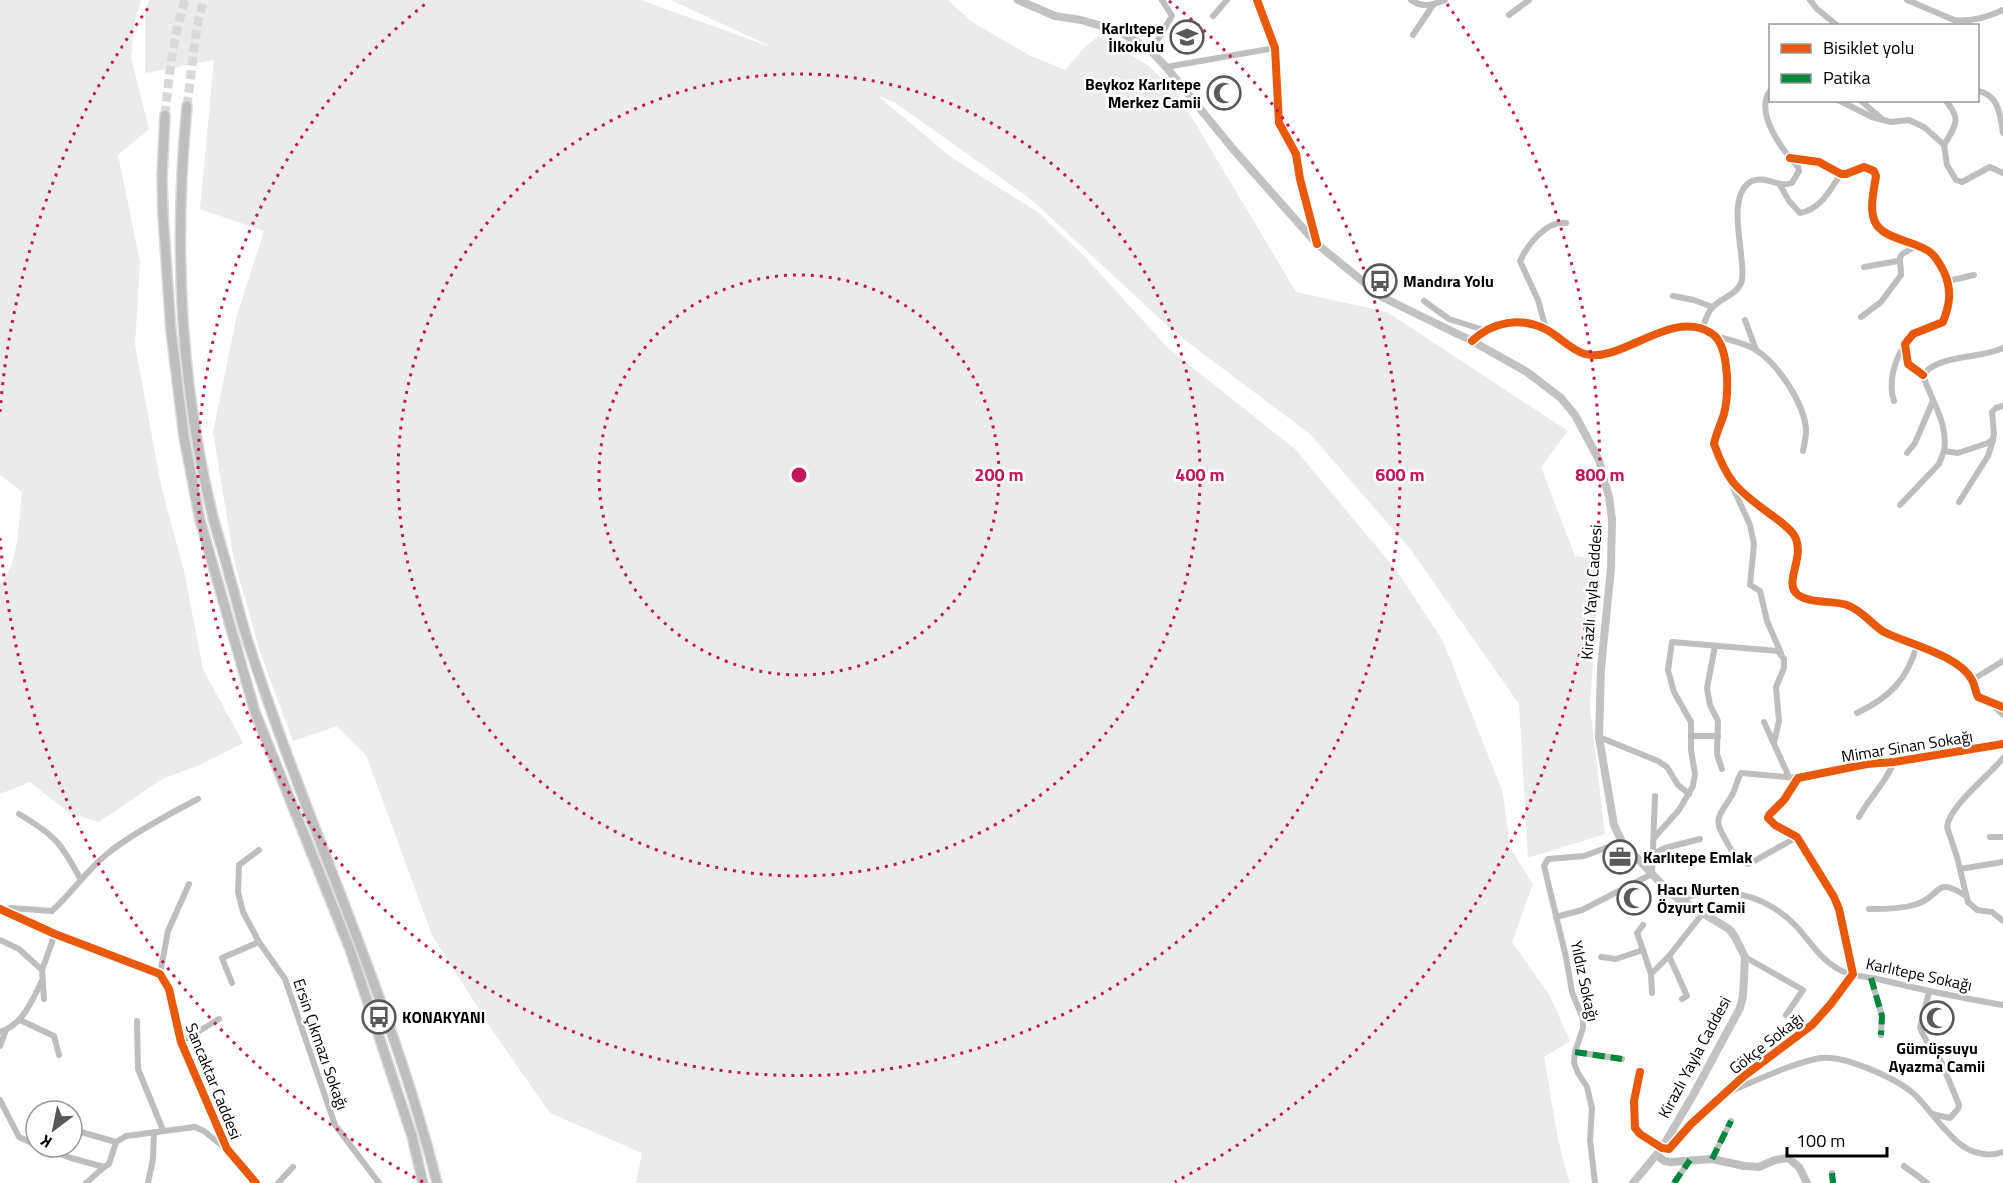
<svg xmlns="http://www.w3.org/2000/svg" width="2003" height="1183" viewBox="0 0 2003 1183" font-family="'Titillium Web',sans-serif">
<style>
.green{fill:#ebebeb}
.lines{fill:none;stroke-linecap:round;stroke-linejoin:round}
.trunk-tunnel{stroke:#d9d9d9;stroke-width:9;stroke-dasharray:9 4.5;stroke-linecap:butt}
.trunk-casing{stroke:#dbdbdb;stroke-width:12}
.minor{stroke:#bebebe;stroke-width:6}
.tertiary{stroke:#bebebe;stroke-width:8}
.secondary{stroke:#c2c2c2;stroke-width:8}
.trunk{stroke:#bebebe;stroke-width:9}
.quiet{stroke:#00873e;stroke-width:6;stroke-dasharray:12 6;stroke-linecap:butt}
.cycleway-casing{stroke:#fff;stroke-width:11}
.cycleway{stroke:#e8590c;stroke-width:8}
.ring{fill:none;stroke:#c2185b;stroke-width:3;stroke-dasharray:3 6}
.labels{text-anchor:middle;stroke-width:5;stroke-linejoin:round;paint-order:stroke}
.poi-label{font-size:16px;font-weight:bold;fill:#000;stroke:#fff;text-anchor:start}
.street-label{font-size:16px;fill:#000;stroke:#fff}
.centre{fill:#c2185b;stroke:#fff;stroke-width:3}
.ring-label{font-size:18px;text-anchor:middle;font-weight:bold;fill:#c2185b;stroke:#fff;stroke-width:5;stroke-linejoin:round;paint-order:stroke}
</style>
<rect width="100%" height="100%" fill="#fff"/>
<g class="green">
<path d="M 0,0 L 141,0 L 135,21 L 131,58 L 149,129 L 118,155 L 140,262 L 135,345 L 162,490 L 184,571 L 203,669 L 243,743 L 200,765 L 162,779 L 99,822 L 68,812 L 30,782 L 0,794 L 0,584 C 19,566 19,518 22,492 L 0,475 Z"/>
<path d="M 149,0 L 641,0 L 774,48 L 671,0 L 948,0 L 972,22 L 1029,55 L 1065,70 L 1085,47 L 1098,36 L 1149,66 L 1179,96 L 1296,292 L 1387,312 L 1568,431 L 1541,467 L 1575,556 L 1600,559 L 1590,708 L 1605,834 L 1528,858 L 1519,704 L 1411,550 L 1310,434 L 1174,332 L 1032,200 L 894,102 L 877,95 L 951,157 L 1039,213 L 1085,257 L 1168,348 L 1295,449 L 1397,571 L 1443,641 L 1503,793 L 1510,848 L 1533,884 L 1512,942 L 1550,996 L 1570,1041 L 1544,1057 C 1552,1099 1556,1142 1570,1183 L 636,1183 L 642,1153 L 550,1113 L 492,1030 L 432,935 L 366,755 L 337,726 L 293,741 L 260,652 L 234,560 L 213,432 L 237,315 L 264,231 L 200,209 L 214,60 L 145,73 L 145,14 Z"/>
</g>
<g class="lines">
<g class="trunk-tunnel">
<path d="M 187,106 L 197,26 L 204,0"/>
<path d="M 165,115 C 169,75 173,38 185,0"/>
</g>
<g class="trunk-casing">
<g id="trunk">
<path d="M 187,106 C 174,241 180,381 212,513 C 217,535 225,556 230,578 C 237,601 242,625 250,648 C 308,828 391,999 437,1183"/>
<path d="M 165,115 L 162,177 L 163,216 L 171,331 L 184,437 L 200,520 L 255,712 L 350,949 L 412,1136 L 423,1183"/>
</g>
</g>
<g class="minor">
<path d="M 1257,0 L 1275,48 L 1279,123 L 1296,154 L 1300,179 L 1316,240"/>
<path d="M 1411,0 C 1422,8 1433,5 1445,0"/>
<path d="M 1810,0 L 1817,9 L 1838,26"/>
<path d="M 1907,0 L 1954,20 C 1971,22 1988,17 2003,10"/>
<path d="M 1509,15 L 1529,0"/>
<path d="M 1213,16 L 1227,0"/>
<path d="M 1413,35 L 1433,5"/>
<path d="M 1151,51 L 1172,16 L 1162,0"/>
<path d="M 1166,67 L 1275,48"/>
<path d="M 1978,91 C 1999,95 2000,115 2003,133"/>
<path d="M 1838,100 L 1872,117 L 1891,122 L 1909,120 L 1924,127 L 1944,145 L 1947,165 L 1956,180 L 1962,182 L 1990,167 L 2003,173"/>
<path d="M 1860,100 L 1881,118"/>
<path d="M 1944,145 C 1956,125 1962,119 1945,100"/>
<path d="M 1790,158 L 1819,162 L 1841,174 L 1846,174 L 1864,167 L 1874,171 L 1876,176 C 1874,189 1869,209 1875,222 C 1883,240 1918,241 1931,253 C 1937,258 1941,266 1944,272 C 1952,290 1950,304 1943,322 L 1913,334 L 1905,344 L 1908,364 L 1923,375"/>
<path d="M 1780,185 L 1789,201 L 1800,213 C 1821,209 1829,191 1841,174"/>
<path d="M 1864,267 L 1898,261"/>
<path d="M 1948,281 L 1974,275"/>
<path d="M 1673,296 L 1694,300 L 1712,307"/>
<path d="M 1424,301 L 1449,319 L 1484,330"/>
<path d="M 1861,317 L 1881,302 L 1901,275 C 1901,254 1894,258 1916,246"/>
<path d="M 1745,320 L 1756,350"/>
<path d="M 1703,327 C 1705,321 1708,311 1713,307 C 1722,297 1740,294 1742,279 C 1746,256 1724,195 1752,181 C 1767,175 1776,188 1792,183 L 1799,171 L 1798,167 C 1783,151 1754,113 1770,91"/>
<path d="M 1546,329 L 1538,300 L 1520,261 C 1528,244 1546,221 1566,223"/>
<path d="M 1716,336 C 1729,340 1745,343 1756,350 C 1778,364 1803,402 1806,428 C 1807,435 1804,444 1803,451"/>
<path d="M 1472,341 C 1492,322 1521,316 1547,330 C 1560,337 1571,350 1585,354 C 1621,364 1671,308 1711,333 C 1730,344 1729,394 1724,414 C 1721,424 1716,433 1714,444 C 1727,480 1735,488 1766,511 C 1775,518 1787,525 1794,535 C 1807,557 1782,582 1798,595 C 1811,604 1832,600 1847,605 C 1862,610 1871,624 1884,632 C 1908,644 1959,655 1972,680 C 1975,685 1975,691 1978,697 L 2003,707"/>
<path d="M 1923,375 C 1931,400 1949,424 1944,451 L 1958,453 L 1988,443 L 1993,439 L 1994,434 L 1992,412 L 1996,408 L 2003,406"/>
<path d="M 1923,375 C 1938,354 1982,359 2003,348"/>
<path d="M 1894,401 C 1888,384 1894,360 1905,345"/>
<path d="M 1907,453 L 1915,443 L 1933,401"/>
<path d="M 1731,483 L 1750,525 L 1754,544 L 1750,585 L 1760,591 L 1767,621 L 1781,653"/>
<path d="M 1959,502 L 1988,456 L 1993,440"/>
<path d="M 1900,505 L 1939,464 L 1944,451"/>
<path d="M 1715,646 L 1707,688 L 1710,705 L 1718,721 L 1717,754 L 1722,769"/>
<path d="M 1972,680 L 2003,661"/>
<path d="M 1993,705 L 2003,715"/>
<path d="M 1857,713 C 1890,697 1907,680 1917,645"/>
<path d="M 1764,722 L 1789,777"/>
<path d="M 1691,736 L 1718,736"/>
<path d="M 1599,737 L 1658,761 L 1667,767 L 1678,785 L 1689,794"/>
<path d="M 2003,758 C 1990,775 1949,806 1947,827 L 1957,857 L 1968,902 L 1977,910 L 1992,912 L 2003,921"/>
<path d="M 19,814 C 56,836 61,843 81,880"/>
<path d="M 1859,817 C 1870,796 1885,785 1894,762"/>
<path d="M 1797,837 L 1749,864 C 1739,862 1734,855 1729,846 C 1712,818 1717,820 1732,795 C 1736,788 1737,780 1741,773 L 1798,778"/>
<path d="M 1990,837 L 2003,837"/>
<path d="M 1654,838 L 1679,810 L 1693,786 L 1695,774 L 1691,750 L 1691,722 L 1674,692 L 1668,670 L 1672,642 L 1778,651 L 1784,659 L 1784,668 L 1776,687 L 1779,721 L 1774,743"/>
<path d="M 259,850 L 239,865 L 238,892 L 243,912 L 259,942 L 285,979 L 335,1125 L 379,1183"/>
<path d="M 1653,854 L 1665,848 L 1700,839"/>
<path d="M 1960,869 L 2003,862"/>
<path d="M 1679,900 C 1720,883 1765,894 1796,926 C 1810,941 1822,962 1842,971 C 1853,976 1869,977 1882,980 C 1922,990 1962,998 2003,1005"/>
<path d="M 1869,909 C 1884,909 1902,909 1917,904 C 1942,896 1934,875 1966,896"/>
<path d="M 6,911 L 10,908 L 52,911 C 72,893 86,871 107,854 C 131,834 169,814 198,799"/>
<path d="M 1556,917 L 1582,910 L 1652,874 L 1655,796"/>
<path d="M 0,940 L 19,949 L 42,970"/>
<path d="M 1643,950 L 1637,933 L 1643,925"/>
<path d="M 1669,956 L 1687,996 L 1682,999"/>
<path d="M 1601,957 L 1616,959 L 1643,950 L 1651,974"/>
<path d="M 1745,957 L 1803,990 L 1786,1015"/>
<path d="M 160,974 L 168,931 L 189,884"/>
<path d="M 1871,978 L 1882,1016 L 1881,1035"/>
<path d="M 232,983 L 222,958 L 259,942"/>
<path d="M 1929,992 L 1920,1028 L 1926,1040 L 1941,1061 L 1959,1105 L 1958,1109 L 1950,1118 L 1932,1114"/>
<path d="M 1652,993 L 1651,974 L 1669,956 L 1703,913"/>
<path d="M 44,999 L 42,970 L 55,934"/>
<path d="M 20,1020 L 54,1036 L 59,1055"/>
<path d="M 137,1021 L 138,1069 L 163,1130"/>
<path d="M 0,1032 C 23,1025 32,1000 42,981"/>
<path d="M 181,1042 L 219,1019"/>
<path d="M 0,1046 L 6,1030"/>
<path d="M 1575,1052 L 1622,1059"/>
<path d="M 1640,1072 L 1634,1101 L 1635,1128 L 1640,1134 L 1662,1148 L 1669,1149 L 1691,1124 L 1744,1076 L 1812,1025 L 1830,1005 L 1853,974 L 1839,909 L 1834,897 L 1797,837 L 1775,825 L 1768,818 L 1769,815 L 1784,800 L 1798,778 L 1867,764 L 1894,762 L 2003,744"/>
<path d="M 1731,1091 C 1758,1080 1792,1063 1821,1058 C 1844,1055 1896,1078 1914,1094 C 1939,1117 1960,1166 2003,1152"/>
<path d="M 0,1100 L 19,1137 L 36,1145"/>
<path d="M 81,1132 L 116,1142"/>
<path d="M 42,1147 L 71,1158 L 104,1167"/>
<path d="M 1712,1159 L 1731,1121"/>
<path d="M 1904,1166 L 1927,1183"/>
<path d="M 1832,1173 L 1833,1183"/>
<path d="M 86,1183 C 94,1177 101,1168 109,1164 L 116,1142 L 126,1136 L 195,1127 L 204,1131 L 226,1149"/>
<path d="M 148,1183 L 153,1159 L 154,1133"/>
<path d="M 278,1183 L 293,1167"/>
<path d="M 1595,1183 L 1590,1140 L 1592,1108 L 1587,1087 L 1578,1073 L 1574,1063 L 1575,1052 L 1583,1028 L 1583,1019 L 1572,992 L 1566,957 L 1544,866 L 1548,859 L 1584,856 L 1622,842"/>
<path d="M 1674,1183 L 1690,1160"/>
</g>
<g class="tertiary">
<path d="M 0,909 L 55,934 L 160,974 L 169,989 L 181,1042 L 227,1149 L 256,1183"/>
<path d="M 1657,1155 L 1664,1161 L 1671,1162 L 1712,1159 L 1744,1166 L 1759,1167 L 1775,1160 L 1788,1158 L 1799,1167 L 1807,1183"/>
</g>
<path class="secondary" d="M 1018,0 L 1055,16 L 1081,20 L 1119,31 L 1151,51 L 1166,67 L 1233,149 L 1317,244 L 1382,297 L 1472,341 L 1527,372 L 1561,398 L 1575,415 L 1599,460 L 1609,497 L 1612,519 L 1611,568 L 1601,668 L 1599,737 L 1614,825 L 1622,842 L 1671,894 L 1729,929 L 1735,937 L 1745,957 L 1743,996 L 1740,1008 L 1692,1097 L 1662,1148 L 1633,1183"/>
<use href="#trunk" class="trunk"/>
<g class="quiet">
<path d="M 1871,978 L 1882,1016 L 1881,1035"/>
<path d="M 1575,1052 L 1622,1059"/>
<path d="M 1712,1159 L 1731,1121"/>
<path d="M 1832,1173 L 1833,1183"/>
<path d="M 1674,1183 L 1690,1160"/>
</g>
<g class="cycleway-casing">
<g id="cycleway">
<path d="M 1257,0 L 1275,48 L 1279,123 L 1296,154 L 1300,179 L 1317,244"/>
<path d="M 1790,158 L 1819,162 L 1841,174 L 1846,174 L 1864,167 L 1874,171 L 1876,176 C 1874,189 1869,209 1875,222 C 1883,240 1918,241 1931,253 C 1937,258 1941,266 1944,272 C 1952,290 1950,304 1943,322 L 1913,334 L 1905,344 L 1908,364 L 1923,375"/>
<path d="M 1472,341 C 1492,322 1521,316 1547,330 C 1560,337 1571,350 1585,354 C 1621,364 1671,308 1711,333 C 1730,344 1729,394 1724,414 C 1721,424 1716,433 1714,444 C 1727,480 1735,488 1766,511 C 1775,518 1787,525 1794,535 C 1807,557 1782,582 1798,595 C 1811,604 1832,600 1847,605 C 1862,610 1871,624 1884,632 C 1908,644 1959,655 1972,680 C 1975,685 1975,691 1978,697 L 2003,707"/>
<path d="M 0,909 L 55,934 L 160,974 L 169,989 L 181,1042 L 227,1149 L 256,1183"/>
<path d="M 1640,1072 L 1634,1101 L 1635,1128 L 1640,1134 L 1662,1148 L 1669,1149 L 1691,1124 L 1744,1076 L 1812,1025 L 1830,1005 L 1853,974 L 1839,909 L 1834,897 L 1797,837 L 1775,825 L 1768,818 L 1769,815 L 1784,800 L 1798,778 L 1867,764 L 1894,762 L 2003,744"/>
</g>
</g>
<use href="#cycleway" class="cycleway"/>
</g>
<g class="ring">
<circle cx="799" cy="475" r="200"/>
<circle cx="799" cy="475" r="401"/>
<path d="M1169 1A601 601 0 1 1 429 1"/>
<path d="M423 1182A801 801 0 0 1 0 538M0 412A801 801 0 0 1 151 4M1447 4A801 801 0 0 1 1175 1182"/>
</g>
<defs>
<g id="school-ring" transform="scale(1.725)"><circle r="9.5" fill="#fff" stroke="#595959" stroke-width="1.5"/><path d="M0-5L7-2L0 1L-7-2ZM-4 1L0 2.5L4 1V4Q0 6-4 4Z" fill="#595959"/></g>
<g id="mosque-ring" transform="scale(1.725)"><circle r="9.5" fill="#fff" stroke="#595959" stroke-width="1.5"/><path d="M3.5-4.9A6 6 0 1 0 3.5 4.9A5 5 0 1 1 3.5-4.9Z" fill="#595959"/></g>
<g id="bus-ring" transform="scale(1.725)"><circle r="9.5" fill="#fff" stroke="#595959" stroke-width="1.5"/><path d="M-5-6H5V4H4V6H2V4H-2V6H-4V4H-5ZM-3.5-4V0h7V-4ZM-3.5 1.2v1.5H-2V1.2ZM2 1.2v1.5H3.5V1.2Z" fill="#595959"/></g>
<g id="office-ring" transform="scale(1.725)"><circle r="9.5" fill="#fff" stroke="#595959" stroke-width="1.5"/><path d="M-6-3h4V-5.5h4V-3h4V5H-6ZM-1-4.5V-3h2v-1.5ZM-6 0V1H6V0Z" fill="#595959"/></g>
</defs>
<g fill-rule="evenodd">
<use href="#school-ring" x="1187" y="37"/>
<use href="#mosque-ring" x="1224" y="93"/>
<use href="#bus-ring" x="1380" y="281"/>
<use href="#office-ring" x="1620" y="857"/>
<use href="#mosque-ring" x="1634" y="898"/>
<use href="#bus-ring" x="379" y="1017"/>
<use href="#mosque-ring" x="1937" y="1018"/>
</g>
<g class="labels">
<g class="poi-label">
<text x="1164" y="34" text-anchor="end">Karlıtepe<tspan x="1164" dy="18">İlkokulu</tspan></text>
<text x="1201" y="90" text-anchor="end">Beykoz Karlıtepe<tspan x="1201" dy="18">Merkez Camii</tspan></text>
<text x="1403" y="287">Mandıra Yolu</text>
<text x="1643" y="863">Karlıtepe Emlak</text>
<text x="1657" y="895">Hacı Nurten<tspan x="1657" dy="18">Özyurt Camii</tspan></text>
<text x="402" y="1023">KONAKYANI</text>
<text x="1937" y="1054" text-anchor="middle">Gümüşsuyu<tspan x="1937" dy="18">Ayazma Camii</tspan></text>
</g>
<g class="street-label">
<text transform="translate(1591 592) rotate(-86)" y="6">Kirazlı Yayla Caddesi</text>
<text transform="translate(1907 746) rotate(-9)" y="6">Mimar Sinan Sokağı</text>
<text transform="translate(1919 974) rotate(12)" y="6">Karlıtepe Sokağı</text>
<text transform="translate(1585 981) rotate(78)" y="6">Yıldız Sokağı</text>
<text transform="translate(1766 1043) rotate(-38)" y="6">Gökçe Sokağı</text>
<text transform="translate(321 1044) rotate(71)" y="6">Ersin Çıkmazı Sokağı</text>
<text transform="translate(1694 1057) rotate(-62)" y="6">Kirazlı Yayla Caddesi</text>
<text transform="translate(214 1081) rotate(68)" y="6">Sancaktar Caddesi</text>
</g>
</g>
<circle cx="799" cy="475" r="9" class="centre"/>
<g class="ring-label">
<text x="999" y="481">200 m</text>
<text x="1200" y="481">400 m</text>
<text x="1400" y="481">600 m</text>
<text x="1600" y="481">800 m</text>
</g>
<rect x="1769" y="24" width="210" height="78" fill="#ffffff" stroke="#999999" stroke-width="1.5"/>
<rect x="1781" y="44" width="30" height="9" fill="#e8590c" stroke="#999999" stroke-width="1.5"/>
<text x="1823" y="54" font-size="18" fill="#000000">Bisiklet yolu</text>
<rect x="1781" y="74" width="30" height="9" fill="#00873e" stroke="#999999" stroke-width="1.5"/>
<text x="1823" y="84" font-size="18" fill="#000000">Patika</text>
<g transform="translate(54 1129) rotate(212)"><circle r="28" fill="#ffffff" stroke="#999999" stroke-width="1.5"/>
<path d="M0-4.5L10 22L0 15L-10 22Z" fill="#595959"/>
<text y="-9" font-size="16" font-weight="bold" text-anchor="middle" fill="#000000">K</text>
</g>
<path d="M1787 1147v9h100v-9" fill="none" stroke="#000000" stroke-width="3"/>
<text x="1796" y="1147" font-size="18" fill="#000000" stroke="#ffffff" stroke-width="4.5" paint-order="stroke">100 m</text>
</svg>
